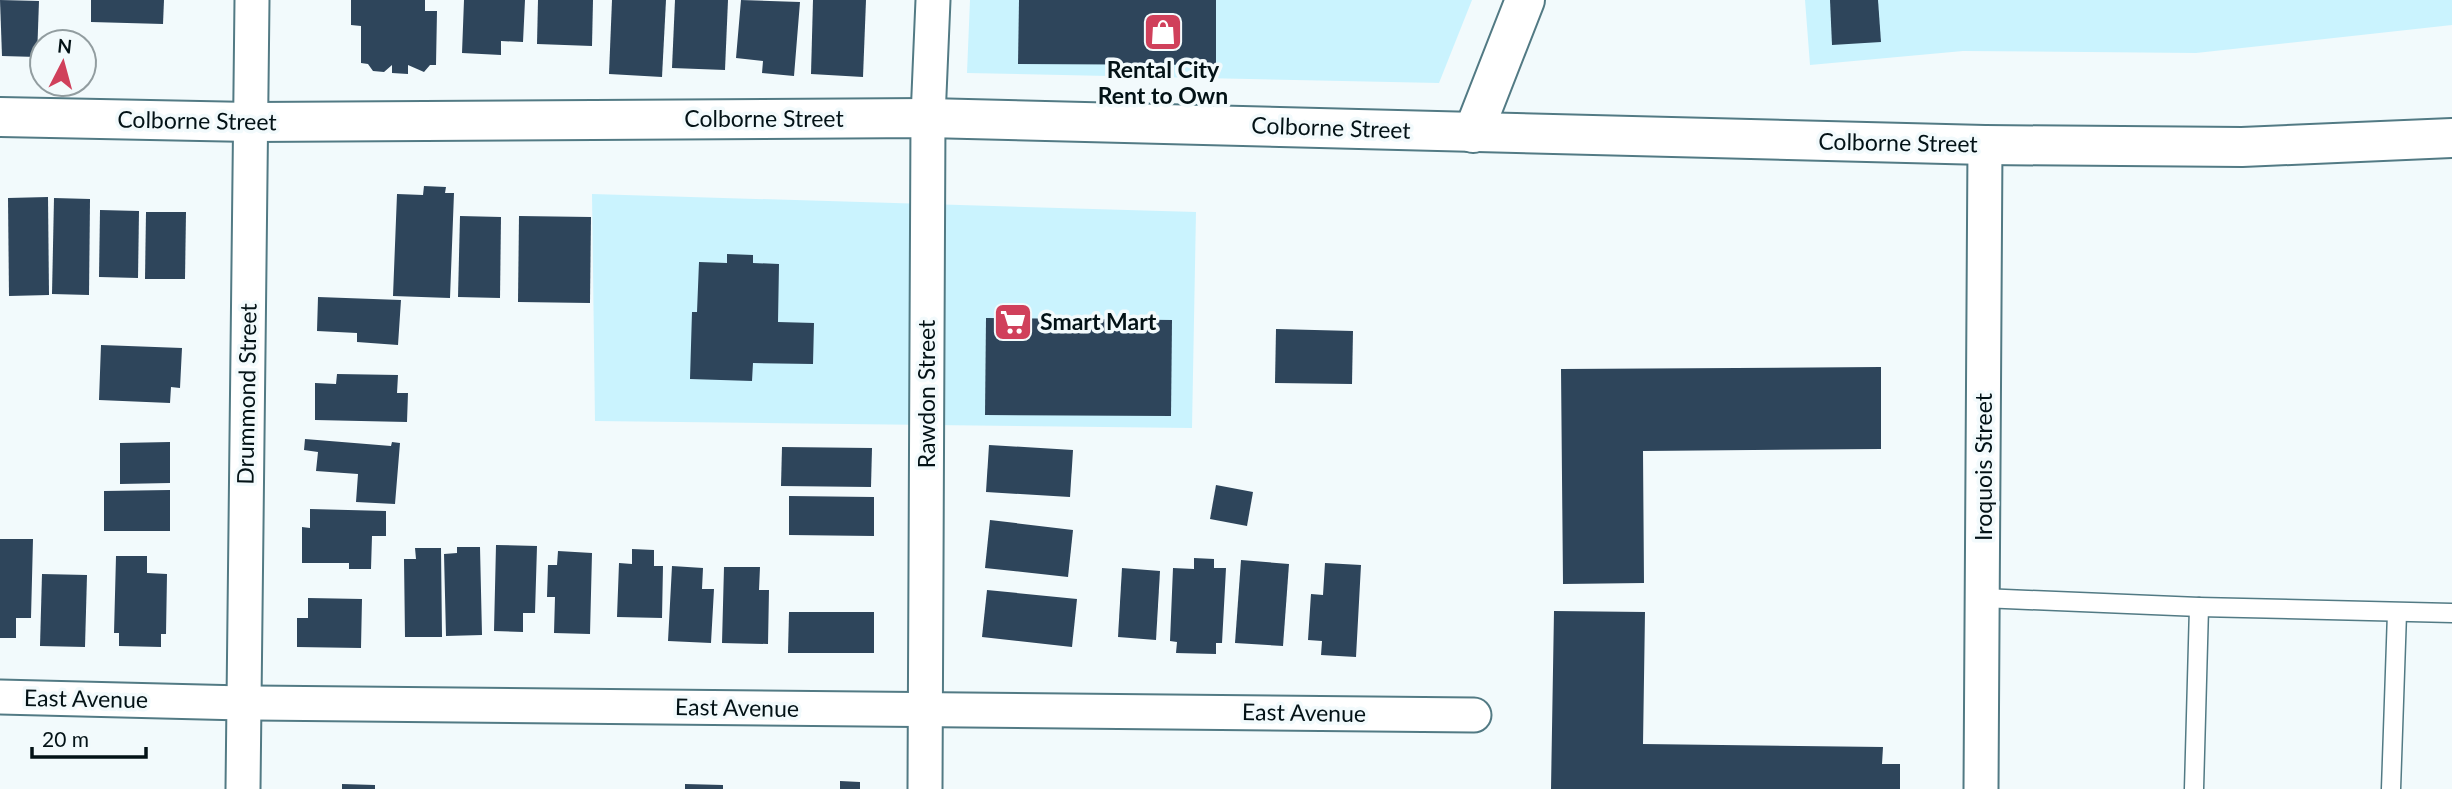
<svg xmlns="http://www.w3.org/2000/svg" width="2452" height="789" viewBox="0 0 2452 789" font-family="Lato,sans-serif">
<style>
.built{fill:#caf3fe}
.building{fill:#2e455b}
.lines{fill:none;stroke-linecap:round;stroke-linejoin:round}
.lane-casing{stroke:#527a84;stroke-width:21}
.street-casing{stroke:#527a84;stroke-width:37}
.secondary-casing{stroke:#527a84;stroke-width:42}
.lane{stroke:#fff;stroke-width:18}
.street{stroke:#fff;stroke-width:33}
.secondary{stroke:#fff;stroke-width:38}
.labels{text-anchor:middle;stroke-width:7;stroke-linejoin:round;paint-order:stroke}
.poi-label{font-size:23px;font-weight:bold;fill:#031216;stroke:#f2fafc}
.street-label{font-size:23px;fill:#031216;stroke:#f2fafc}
</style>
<rect width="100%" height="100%" fill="#f2fafc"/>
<g class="built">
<path d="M 970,0 L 1472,0 L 1439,83 L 967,73 Z"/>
<path d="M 1805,0 L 2452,0 L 2452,25 L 2196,53 L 1963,51 L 1810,65 Z"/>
<path d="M 592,194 L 1196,212 L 1192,428 L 595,421 Z"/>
</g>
<g class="building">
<path d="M 0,0 L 39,1 L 37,57 L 2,56 Z"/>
<path d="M 91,0 L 164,0 L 163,24 L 91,22 Z"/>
<path d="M 351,0 L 425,0 L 425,11 L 437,11 L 436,65 L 430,65 L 424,72 L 408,65 L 408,74 L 392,73 L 392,65 L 384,72 L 373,71 L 368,64 L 361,63 L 361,26 L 351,25 Z"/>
<path d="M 464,0 L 525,0 L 523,42 L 501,41 L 501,55 L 462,53 Z"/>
<path d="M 538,0 L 593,0 L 592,46 L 537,44 Z"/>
<path d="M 612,0 L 666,0 L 662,77 L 609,74 Z"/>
<path d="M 675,0 L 728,0 L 725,70 L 672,68 Z"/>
<path d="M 741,0 L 800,2 L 794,76 L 762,73 L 763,61 L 736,58 Z"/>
<path d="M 813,0 L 866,0 L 863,77 L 811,74 Z"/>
<path d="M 1019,0 L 1216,0 L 1216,65 L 1018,64 Z"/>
<path d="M 1830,0 L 1878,0 L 1881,42 L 1832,45 Z"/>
<path d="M 424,186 L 446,187 L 445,193 L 454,193 L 450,298 L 393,296 L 397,194 L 423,195 Z"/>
<path d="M 48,197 L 49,295 L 9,296 L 8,198 Z"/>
<path d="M 54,198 L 90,199 L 89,295 L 52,294 Z"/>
<path d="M 100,210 L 139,211 L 138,278 L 99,277 Z"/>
<path d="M 146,212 L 186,212 L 185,279 L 145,279 Z"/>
<path d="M 460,216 L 501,217 L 500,298 L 458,297 Z"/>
<path d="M 519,216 L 591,217 L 590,303 L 518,302 Z"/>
<path d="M 727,254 L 753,255 L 753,263 L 779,264 L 778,322 L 814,323 L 813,364 L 753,363 L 752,381 L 690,379 L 692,312 L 697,312 L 699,262 L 727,263 Z"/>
<path d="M 318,297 L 401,300 L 398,345 L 357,342 L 357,333 L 317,331 Z"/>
<path d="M 986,318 L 1172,320 L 1171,416 L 985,415 Z"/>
<path d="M 1276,329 L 1353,331 L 1352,384 L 1275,383 Z"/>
<path d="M 101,345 L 182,348 L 180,388 L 171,387 L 170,403 L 99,400 Z"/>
<path d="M 1881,367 L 1881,449 L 1643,451 L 1644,583 L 1563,584 L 1561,369 Z"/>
<path d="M 337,374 L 398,375 L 397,393 L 408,393 L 407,422 L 315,420 L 315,383 L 336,384 Z"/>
<path d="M 305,439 L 391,446 L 392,442 L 400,443 L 395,504 L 356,502 L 358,474 L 316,471 L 318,452 L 304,450 Z"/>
<path d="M 170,442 L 170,483 L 120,484 L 120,443 Z"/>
<path d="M 989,445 L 1073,450 L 1070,497 L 986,492 Z"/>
<path d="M 782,447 L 872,448 L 871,487 L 781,486 Z"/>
<path d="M 1216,485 L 1253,492 L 1247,526 L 1210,519 Z"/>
<path d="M 170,490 L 170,531 L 104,531 L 104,491 Z"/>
<path d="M 789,496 L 874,497 L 874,536 L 789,535 Z"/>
<path d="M 310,509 L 386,511 L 386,536 L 372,536 L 371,569 L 349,569 L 349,563 L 302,563 L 302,527 L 310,528 Z"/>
<path d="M 990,520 L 1073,530 L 1068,577 L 985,568 Z"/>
<path d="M 0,539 L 33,539 L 31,618 L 16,618 L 16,638 L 0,638 Z"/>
<path d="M 496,545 L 537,546 L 535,613 L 523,613 L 523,632 L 494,631 Z"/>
<path d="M 457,547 L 480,547 L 482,635 L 446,636 L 444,554 L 457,553 Z"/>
<path d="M 415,548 L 441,548 L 442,637 L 405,637 L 404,559 L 416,559 Z"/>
<path d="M 632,549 L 654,550 L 654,566 L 663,566 L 662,618 L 617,617 L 619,563 L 632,564 Z"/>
<path d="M 558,551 L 592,553 L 590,634 L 554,633 L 555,597 L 547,597 L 548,565 L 557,565 Z"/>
<path d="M 116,556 L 147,556 L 147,573 L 167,574 L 166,634 L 161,634 L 161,647 L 119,646 L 119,633 L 114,633 Z"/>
<path d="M 1194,558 L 1214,559 L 1214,568 L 1226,568 L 1222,643 L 1216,643 L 1216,654 L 1176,653 L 1177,642 L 1170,641 L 1173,568 L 1194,569 Z"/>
<path d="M 1241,560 L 1289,564 L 1283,646 L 1235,643 Z"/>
<path d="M 1325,563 L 1361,565 L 1356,657 L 1321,655 L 1322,641 L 1308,640 L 1311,594 L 1323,595 Z"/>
<path d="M 672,566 L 703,568 L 702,589 L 714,589 L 711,643 L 668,641 Z"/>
<path d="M 724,567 L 760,567 L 759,590 L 769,590 L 768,644 L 722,643 Z"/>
<path d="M 1122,568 L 1160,571 L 1156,640 L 1118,637 Z"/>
<path d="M 42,574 L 87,575 L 85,647 L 40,646 Z"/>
<path d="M 987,590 L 1077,599 L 1072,647 L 982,637 Z"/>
<path d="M 308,598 L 362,599 L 361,648 L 297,647 L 297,618 L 308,618 Z"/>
<path d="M 1554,611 L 1645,612 L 1643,744 L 1883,747 L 1882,764 L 1900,764 L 1900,789 L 1551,789 Z"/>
<path d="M 789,612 L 874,612 L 874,653 L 788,653 Z"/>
<path d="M 840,781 L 860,782 L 860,789 L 840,789 Z"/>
<path d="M 342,784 L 375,785 L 375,789 L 342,789 Z"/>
<path d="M 685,784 L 723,785 L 723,789 L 685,789 Z"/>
</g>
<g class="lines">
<g class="lane-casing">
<g id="lane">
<path d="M 1982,598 L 2199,607 L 2452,613"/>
<path d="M 2194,789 L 2199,607"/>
<path d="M 2391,789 L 2397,613"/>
</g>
</g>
<g class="street-casing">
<g id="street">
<path d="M 0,697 L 243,703 L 1474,715"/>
<path d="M 243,789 L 252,0"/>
<path d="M 925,789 L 928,118 L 933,0"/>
<path d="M 1981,789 L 1985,145"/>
</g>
</g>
<g class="secondary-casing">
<g id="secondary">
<path d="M 0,117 L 250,122 L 928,118 L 1985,145 L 2242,147 L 2452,138"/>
<path d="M 1473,133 L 1525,0"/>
</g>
</g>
<use href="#lane" class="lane"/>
<use href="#street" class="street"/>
<use href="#secondary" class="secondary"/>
</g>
<defs>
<g id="shop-square" transform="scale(2.0125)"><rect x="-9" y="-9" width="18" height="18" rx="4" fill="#d0405b" stroke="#f2fafc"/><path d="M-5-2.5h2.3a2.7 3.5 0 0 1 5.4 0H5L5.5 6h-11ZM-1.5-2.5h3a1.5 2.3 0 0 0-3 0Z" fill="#fff"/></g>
<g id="supermarket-square" transform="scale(2.0125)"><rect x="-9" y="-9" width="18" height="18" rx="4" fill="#d0405b" stroke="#f2fafc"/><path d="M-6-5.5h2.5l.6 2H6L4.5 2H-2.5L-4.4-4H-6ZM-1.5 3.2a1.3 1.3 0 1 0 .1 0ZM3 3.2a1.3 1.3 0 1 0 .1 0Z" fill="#fff"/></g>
</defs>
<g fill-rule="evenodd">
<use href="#shop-square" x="1163" y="32"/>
<use href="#supermarket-square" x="1013" y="322"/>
</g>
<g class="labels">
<g class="poi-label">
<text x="1163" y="78">Rental City<tspan x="1163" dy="26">Rent to Own</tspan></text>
<text x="1040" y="330" text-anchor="start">Smart Mart</text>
</g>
<g class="street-label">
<text x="764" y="127">Colborne Street</text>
<text transform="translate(197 121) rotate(1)" y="8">Colborne Street</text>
<text transform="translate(1331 128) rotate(2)" y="8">Colborne Street</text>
<text transform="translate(1898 143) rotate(1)" y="8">Colborne Street</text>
<text transform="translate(247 394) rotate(-89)" y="8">Drummond Street</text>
<text transform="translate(927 394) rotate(-90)" y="8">Rawdon Street</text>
<text transform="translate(1984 467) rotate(-90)" y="8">Iroquois Street</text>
<text transform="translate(86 699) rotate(1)" y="8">East Avenue</text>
<text transform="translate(737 708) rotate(1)" y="8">East Avenue</text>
<text transform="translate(1304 713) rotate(1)" y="8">East Avenue</text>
</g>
</g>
<g transform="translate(63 63) rotate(6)"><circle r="33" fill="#f2fafc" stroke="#929da0" stroke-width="2"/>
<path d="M0-5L12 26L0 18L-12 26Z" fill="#d0405b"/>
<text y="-10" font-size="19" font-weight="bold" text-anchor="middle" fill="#031216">N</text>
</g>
<path d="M32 747v10h114v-10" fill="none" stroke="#031216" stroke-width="3.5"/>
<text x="42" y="747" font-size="21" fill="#031216" stroke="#f2fafc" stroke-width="5" paint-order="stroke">20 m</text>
</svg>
